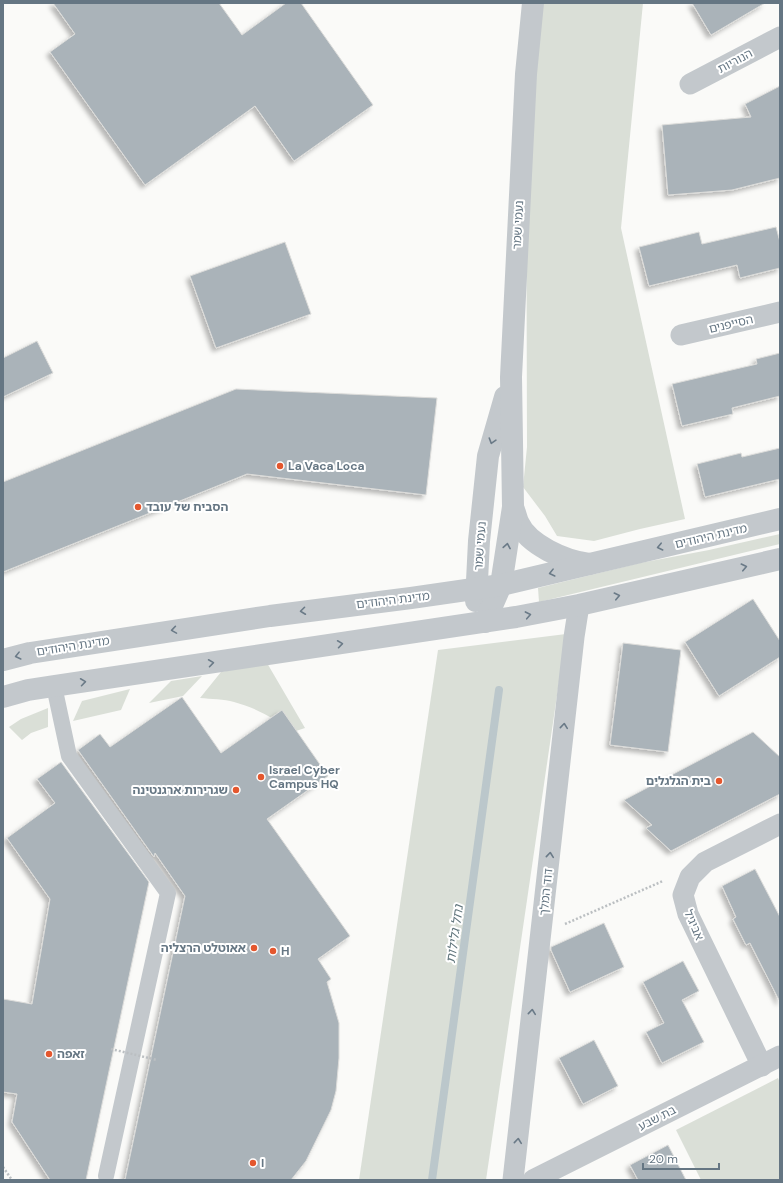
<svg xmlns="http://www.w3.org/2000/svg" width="783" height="1183" viewBox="0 0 783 1183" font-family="'DM Sans','Noto Sans Hebrew',sans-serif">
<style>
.green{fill:#dadfd7}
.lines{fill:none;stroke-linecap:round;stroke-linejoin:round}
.stream{stroke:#bbc7cb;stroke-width:8}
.building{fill:#aab3b9;stroke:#dcdcda;filter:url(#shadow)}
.path{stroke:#bbbfc2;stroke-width:2.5;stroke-dasharray:2 2;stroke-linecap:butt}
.pedestrian{stroke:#c3c8cc;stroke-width:16}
.minor{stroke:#c3c8cc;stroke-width:21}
.tertiary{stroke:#c3c8cc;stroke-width:22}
.path-bridge{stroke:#bbbfc2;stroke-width:2.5;stroke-dasharray:2 2;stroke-linecap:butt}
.oneway{stroke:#6a7a87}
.poi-dot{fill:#e4572e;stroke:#fff;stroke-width:1.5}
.labels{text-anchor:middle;stroke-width:4;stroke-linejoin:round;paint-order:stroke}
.street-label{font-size:12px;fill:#657683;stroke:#fff}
.poi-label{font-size:12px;font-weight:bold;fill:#657683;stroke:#fff;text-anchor:start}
.water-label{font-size:13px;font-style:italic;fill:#60757c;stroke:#fff}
</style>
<defs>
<filter id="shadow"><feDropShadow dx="-3.5" dy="3.5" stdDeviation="2" flood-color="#0004"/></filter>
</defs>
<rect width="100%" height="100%" fill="#fafaf8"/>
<g class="green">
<path d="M 540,3 L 643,3 L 621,228 L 685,519 L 640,529 L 594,541 L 557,536 L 545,516 L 523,487 L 527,447 L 526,74 Z"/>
<path d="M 780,534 L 780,544 L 539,602 L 538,588 L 640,563 L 709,550 Z"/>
<path d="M 566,634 L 486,1180 L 359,1180 L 438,650 Z"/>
<path d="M 267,663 L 305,728 L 293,732 C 276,719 256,708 234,702 C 224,699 211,699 200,698 L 221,672 Z"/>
<path d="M 202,676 L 183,696 L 149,703 L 171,681 Z"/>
<path d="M 130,689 L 121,710 L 73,721 L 82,701 Z"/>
<path d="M 48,708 L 48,727 L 31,733 L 22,740 L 9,727 L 21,719 Z"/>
<path d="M 778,1078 L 780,1083 L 780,1180 L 701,1180 L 676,1130 Z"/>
</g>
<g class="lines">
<path class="stream" d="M 432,1180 L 499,690"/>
</g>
<g class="building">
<path d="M 53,3 L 219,3 L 242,35 L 286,3 L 301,3 L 373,105 L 294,161 L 255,106 L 145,185 L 50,52 L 75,34 Z"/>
<path d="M 692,3 L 765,3 L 711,35 Z"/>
<path d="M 780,86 L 780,178 L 732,190 L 668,195 L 662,125 L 751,117 L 745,104 Z"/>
<path d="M 776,227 L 780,242 L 780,268 L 740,278 L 737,265 L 649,286 L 639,247 L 699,232 L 702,244 Z"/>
<path d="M 285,242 L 311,314 L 216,348 L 190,276 Z"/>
<path d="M 37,341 L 53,373 L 3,397 L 3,358 Z"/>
<path d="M 780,353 L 780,396 L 732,408 L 733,414 L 682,426 L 672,384 L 757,364 L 756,359 Z"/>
<path d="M 236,389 L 437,398 L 426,495 L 247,474 L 3,572 L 3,482 Z"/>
<path d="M 780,448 L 780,479 L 705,497 L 697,464 L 741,453 L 742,457 Z"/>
<path d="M 753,599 L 780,641 L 780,657 L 719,696 L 685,642 Z"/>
<path d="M 623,643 L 681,650 L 668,752 L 610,745 Z"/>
<path d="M 182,697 L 221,753 L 282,710 L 328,776 L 267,819 L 350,936 L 318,959 L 331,979 L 327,982 L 339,1023 L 339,1058 L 336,1091 L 331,1110 L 306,1161 L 291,1180 L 125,1180 L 185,896 L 155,853 L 154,857 L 78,750 L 100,734 L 110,747 Z"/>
<path d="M 753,732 L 780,757 L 780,794 L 671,851 L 646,828 L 652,825 L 624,800 Z"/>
<path d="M 61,762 L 149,882 L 86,1180 L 50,1180 L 12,1122 L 17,1094 L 3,1092 L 3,999 L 32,1004 L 50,899 L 7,838 L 55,803 L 37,779 Z"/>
<path d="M 755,869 L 780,917 L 780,1002 L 750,943 L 746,945 L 733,919 L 736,917 L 722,886 Z"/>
<path d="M 604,923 L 624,967 L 570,992 L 551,950 L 551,947 Z"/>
<path d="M 683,961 L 699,991 L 682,1000 L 704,1042 L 662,1063 L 646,1032 L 664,1023 L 643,982 Z"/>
<path d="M 594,1040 L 618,1086 L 583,1104 L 559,1058 Z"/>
<path d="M 668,1145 L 686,1180 L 638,1180 L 630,1165 Z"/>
</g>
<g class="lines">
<g class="path">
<path d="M 565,924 L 663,881"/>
<path d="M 3,1167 L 12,1180"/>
</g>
<path class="pedestrian" d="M 54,686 L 69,756 L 168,893 L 106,1176"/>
<g class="minor">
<path d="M 690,84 L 780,37"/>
<path d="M 681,335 L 780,312"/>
<path d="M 762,1066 L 688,914 L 683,895 L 690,877 L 705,862 L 780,824"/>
<path d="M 513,1180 L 574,637 L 579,605"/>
<path d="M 533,1180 L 780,1056"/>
</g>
<g class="tertiary">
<path d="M 513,507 C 515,512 516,517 518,522 C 528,545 565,561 589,564"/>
<path d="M 476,601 L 479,541 L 488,456 L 505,397"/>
<path d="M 485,622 L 501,585 L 513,507 L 511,377 L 526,74 L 533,3"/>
<path d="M 3,660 L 30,653 L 270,616 L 411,598 L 501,585 L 780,519"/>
<path d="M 3,697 L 28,690 L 54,686 L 516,617 L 579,605 L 780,559"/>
</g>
<path class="path-bridge" d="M 111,1049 L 157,1060"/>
</g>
<defs><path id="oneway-chevron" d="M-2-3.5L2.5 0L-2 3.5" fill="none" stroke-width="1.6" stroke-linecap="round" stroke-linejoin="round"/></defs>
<g class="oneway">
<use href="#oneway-chevron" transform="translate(492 441) rotate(107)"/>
<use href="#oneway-chevron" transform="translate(507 546) rotate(-80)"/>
<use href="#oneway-chevron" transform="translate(660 547) rotate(167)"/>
<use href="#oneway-chevron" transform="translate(744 567) rotate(-13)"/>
<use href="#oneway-chevron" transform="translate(552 573) rotate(166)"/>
<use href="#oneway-chevron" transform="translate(617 596) rotate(-13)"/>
<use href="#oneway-chevron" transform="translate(303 611) rotate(173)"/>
<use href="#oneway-chevron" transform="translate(528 615) rotate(-11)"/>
<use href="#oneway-chevron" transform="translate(174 630) rotate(171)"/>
<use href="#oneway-chevron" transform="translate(340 644) rotate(-8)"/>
<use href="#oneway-chevron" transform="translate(18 656) rotate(166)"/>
<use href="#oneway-chevron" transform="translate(211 663) rotate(-8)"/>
<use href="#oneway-chevron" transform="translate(83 682) rotate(-8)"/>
<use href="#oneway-chevron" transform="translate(564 726) rotate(-84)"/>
<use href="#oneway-chevron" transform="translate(550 855) rotate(-84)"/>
<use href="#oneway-chevron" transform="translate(532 1012) rotate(-84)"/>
<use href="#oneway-chevron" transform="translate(518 1141) rotate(-84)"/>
</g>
<g class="poi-dot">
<circle cx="280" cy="466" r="4"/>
<circle cx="138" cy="507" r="4"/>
<circle cx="261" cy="777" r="4"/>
<circle cx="719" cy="781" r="4"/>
<circle cx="236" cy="790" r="4"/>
<circle cx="254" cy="948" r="4"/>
<circle cx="273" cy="951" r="4"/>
<circle cx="49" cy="1054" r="4"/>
<circle cx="253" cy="1163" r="4"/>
</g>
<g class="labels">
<g class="street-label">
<text transform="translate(735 61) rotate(-28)" y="4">הנוריות</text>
<text transform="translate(518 225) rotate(-87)" y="4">נעמי שמר</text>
<text transform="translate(731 324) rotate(-13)" y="4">הסייפנים</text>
<text transform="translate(711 536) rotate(-13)" y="4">מדינת היהודים</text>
<text transform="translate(480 546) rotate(-86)" y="4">נעמי שמר</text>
<text transform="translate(393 600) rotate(-7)" y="4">מדינת היהודים</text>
<text transform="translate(73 646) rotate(-9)" y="4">מדינת היהודים</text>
<text transform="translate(546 892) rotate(-84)" y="4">דוד המלך</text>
<text transform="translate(694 925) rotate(67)" y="4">אביגיל</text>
<text transform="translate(657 1118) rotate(-27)" y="4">בת שבע</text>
</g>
<g class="poi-label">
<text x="288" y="470">La Vaca Loca</text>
<text x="146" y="511">הסביח של עובד</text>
<text x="269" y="774">Israel Cyber<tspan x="269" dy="14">Campus HQ</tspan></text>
<text x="711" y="785" text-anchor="end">בית הגלגלים</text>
<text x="228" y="794" text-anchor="end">שגרירות ארגנטינה</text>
<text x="246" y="952" text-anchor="end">אאוטלט הרצליה</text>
<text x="281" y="955">H</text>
<text x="57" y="1058">זאפה</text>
<text x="261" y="1167">I</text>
</g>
<g class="water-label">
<text transform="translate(454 934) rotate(-82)" y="5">נחל גלילות</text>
</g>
</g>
<rect width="783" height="1183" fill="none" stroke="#657683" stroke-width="8"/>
<path d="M643 1163v6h76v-6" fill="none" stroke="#657683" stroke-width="2"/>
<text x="649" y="1163" font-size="12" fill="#657683" stroke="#ffffff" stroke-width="3" paint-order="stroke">20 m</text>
</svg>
